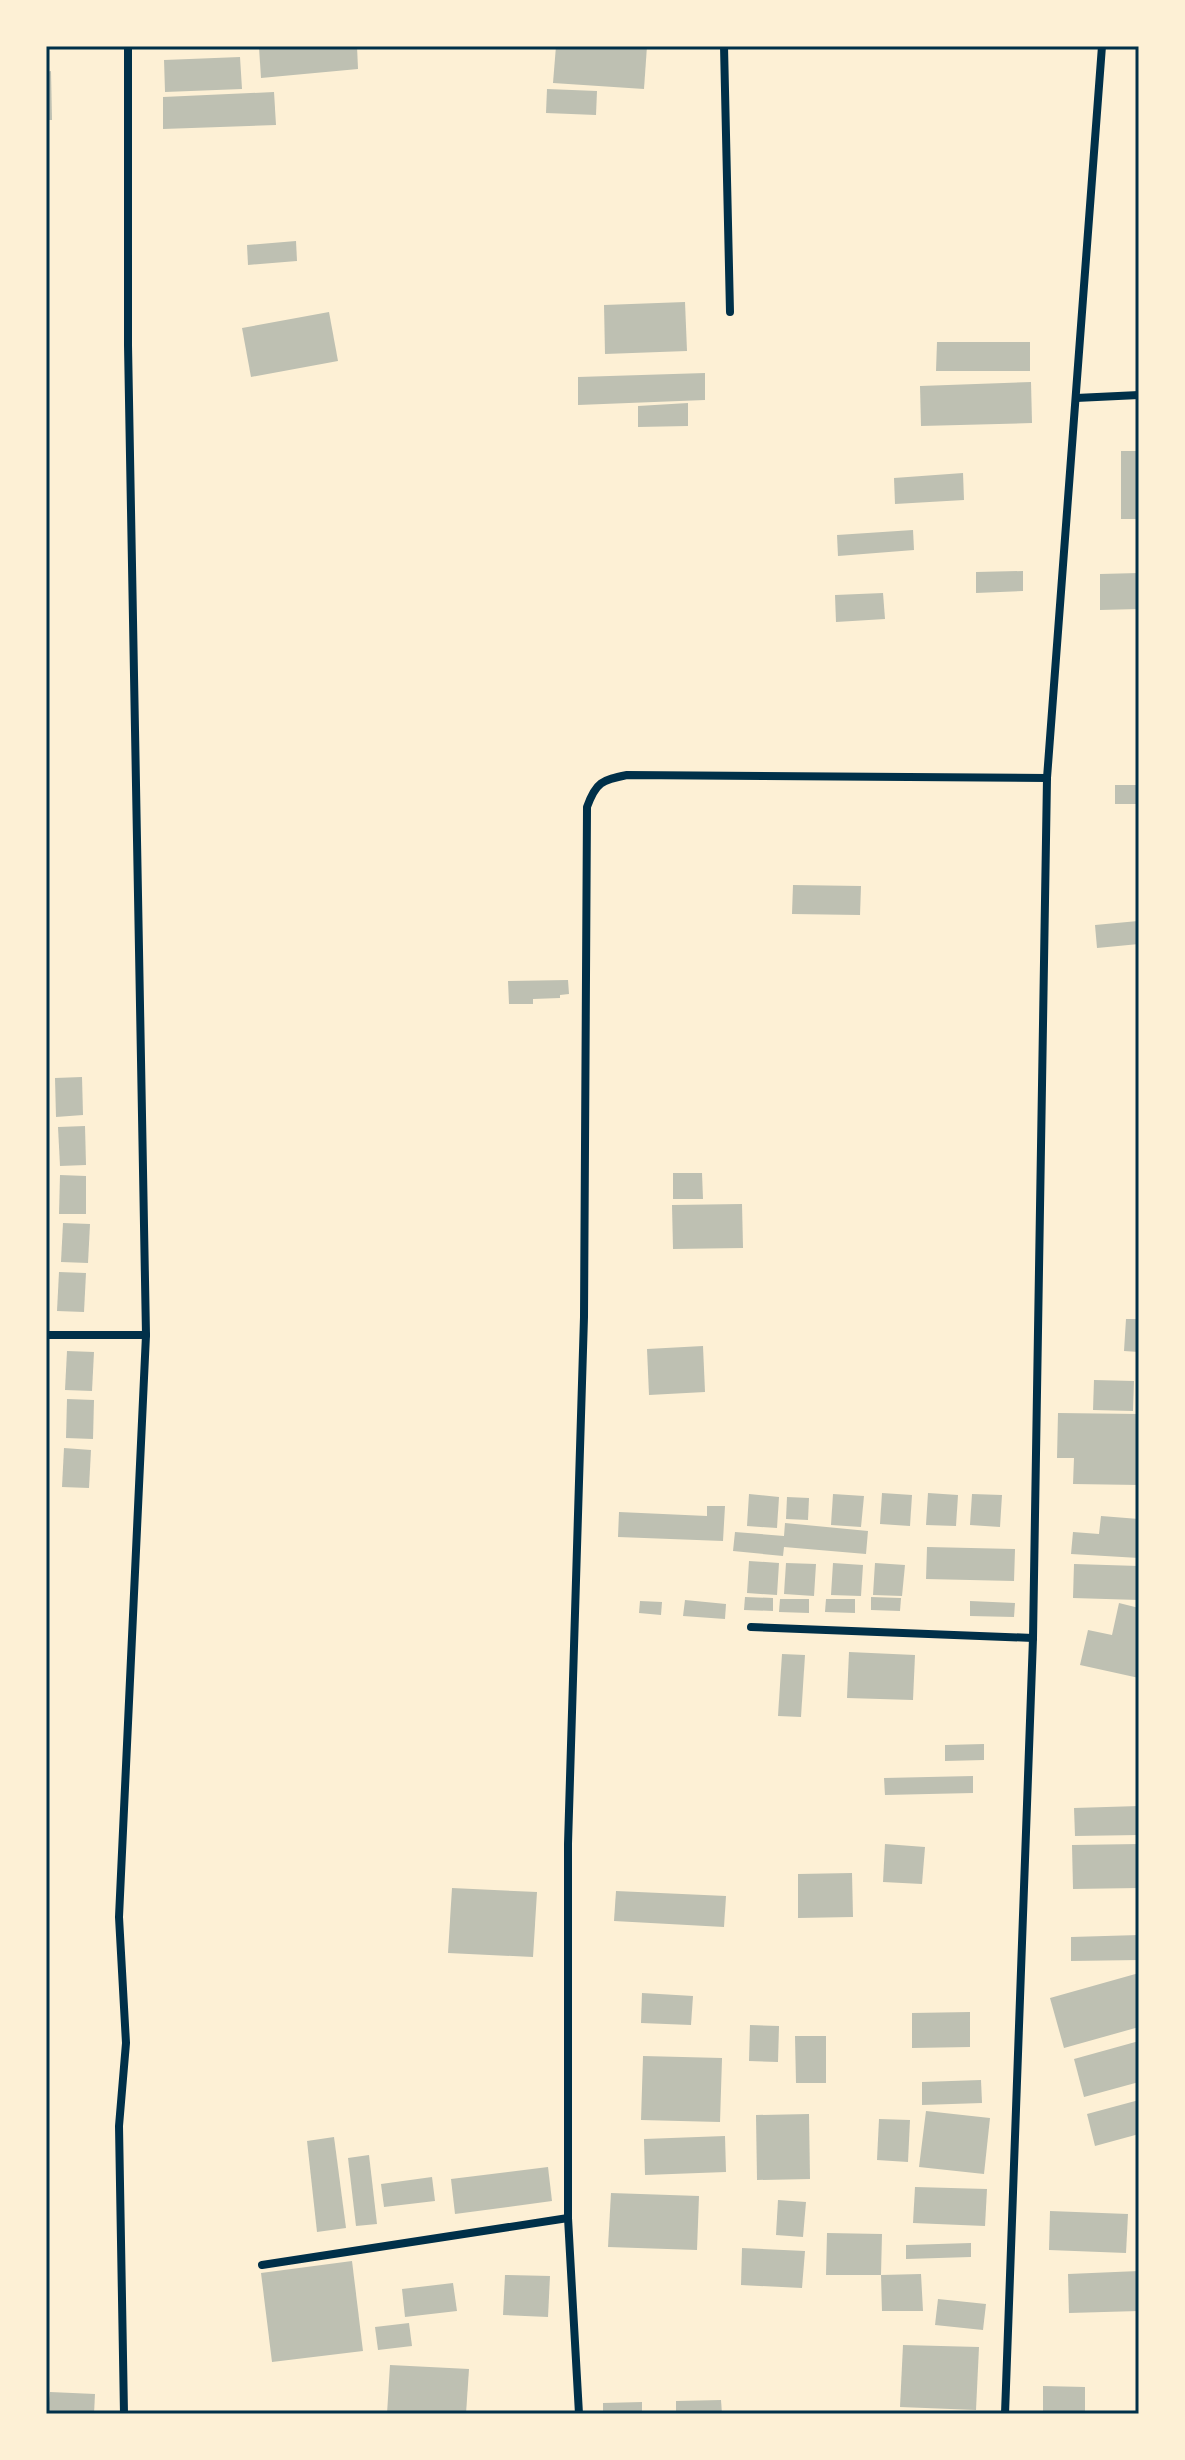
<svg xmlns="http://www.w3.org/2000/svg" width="1185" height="2460" viewBox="0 0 1185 2460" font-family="'Playfair Display',serif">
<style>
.building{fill:#bec0b2}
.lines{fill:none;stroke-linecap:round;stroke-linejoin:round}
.minor{stroke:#003049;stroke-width:8}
.neatline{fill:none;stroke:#003049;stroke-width:3}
</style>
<rect width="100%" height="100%" fill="#fdf0d5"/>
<g class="building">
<path d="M 357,46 L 358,69 L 261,78 L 259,47 Z"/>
<path d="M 556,46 L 647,46 L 644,89 L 553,83 Z"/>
<path d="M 240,57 L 242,89 L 165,92 L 164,60 Z"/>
<path d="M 51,71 L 52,120 L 46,120 L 46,72 Z"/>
<path d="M 547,89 L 597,91 L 596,115 L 546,113 Z"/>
<path d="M 274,92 L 276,125 L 163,129 L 163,97 Z"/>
<path d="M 296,241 L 297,261 L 248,265 L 247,245 Z"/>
<path d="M 685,302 L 687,351 L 605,354 L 604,305 Z"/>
<path d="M 329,312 L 338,361 L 251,377 L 242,328 Z"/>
<path d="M 937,342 L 1030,342 L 1030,371 L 936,371 Z"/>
<path d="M 705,373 L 705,400 L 578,405 L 578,377 Z"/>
<path d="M 1031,382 L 1032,423 L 921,426 L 920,386 Z"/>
<path d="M 688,403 L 688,426 L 638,427 L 638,406 Z"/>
<rect x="1121" y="451" width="18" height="68"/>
<path d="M 963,473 L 964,500 L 895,504 L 894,478 Z"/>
<path d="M 913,530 L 914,550 L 838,556 L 837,535 Z"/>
<path d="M 1023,571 L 1023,591 L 976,593 L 976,572 Z"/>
<path d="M 1139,573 L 1139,609 L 1100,610 L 1100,574 Z"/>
<path d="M 883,593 L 885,619 L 836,622 L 835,595 Z"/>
<rect x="1115" y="785" width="24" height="19"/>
<path d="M 793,885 L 861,886 L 860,915 L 792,914 Z"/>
<path d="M 1138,921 L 1139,944 L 1097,948 L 1095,925 Z"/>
<path d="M 568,980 L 569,994 L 560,995 L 560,998 L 533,999 L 533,1004 L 509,1004 L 508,981 Z"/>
<path d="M 82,1077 L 83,1115 L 56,1117 L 55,1078 Z"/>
<path d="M 85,1126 L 86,1165 L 60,1166 L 58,1127 Z"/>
<path d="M 673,1173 L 702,1173 L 703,1199 L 673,1199 Z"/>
<path d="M 60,1175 L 86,1176 L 86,1214 L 59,1214 Z"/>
<path d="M 742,1204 L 743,1248 L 673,1249 L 672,1205 Z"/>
<path d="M 63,1223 L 90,1224 L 88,1263 L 61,1262 Z"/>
<path d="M 59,1272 L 86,1273 L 84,1312 L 57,1311 Z"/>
<path d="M 1126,1319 L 1139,1319 L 1139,1352 L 1124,1351 Z"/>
<path d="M 703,1346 L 705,1392 L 649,1395 L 647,1349 Z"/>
<path d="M 67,1351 L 94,1352 L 92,1391 L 65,1390 Z"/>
<path d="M 1094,1380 L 1134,1381 L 1133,1411 L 1093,1410 Z"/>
<path d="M 67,1399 L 94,1400 L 93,1439 L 66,1438 Z"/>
<path d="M 1058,1413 L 1139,1414 L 1139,1485 L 1073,1484 L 1074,1458 L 1057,1458 Z"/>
<path d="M 64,1448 L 91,1450 L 89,1488 L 62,1487 Z"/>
<path d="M 882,1493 L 912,1495 L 910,1526 L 880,1524 Z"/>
<path d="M 928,1493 L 958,1495 L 956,1526 L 926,1525 Z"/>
<path d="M 749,1494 L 779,1497 L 777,1528 L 747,1526 Z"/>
<path d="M 833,1494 L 864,1496 L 861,1527 L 831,1525 Z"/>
<path d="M 972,1494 L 1002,1495 L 1000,1527 L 970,1525 Z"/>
<path d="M 787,1497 L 809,1498 L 808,1520 L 786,1519 Z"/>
<path d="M 707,1506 L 725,1506 L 723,1541 L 618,1537 L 619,1512 L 707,1516 Z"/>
<path d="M 1101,1516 L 1139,1519 L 1139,1558 L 1071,1554 L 1073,1532 L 1099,1534 Z"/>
<path d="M 785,1523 L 868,1531 L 866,1554 L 784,1547 L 783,1556 L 733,1551 L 735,1532 L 784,1536 Z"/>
<path d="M 927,1547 L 1015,1549 L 1014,1581 L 926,1579 Z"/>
<path d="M 749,1561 L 779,1563 L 777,1595 L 747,1593 Z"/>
<path d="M 786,1563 L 816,1564 L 814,1596 L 784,1594 Z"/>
<path d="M 833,1563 L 863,1565 L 861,1596 L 831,1595 Z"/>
<path d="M 875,1563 L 905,1565 L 902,1596 L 873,1595 Z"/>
<path d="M 1074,1564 L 1139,1566 L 1139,1600 L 1073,1598 Z"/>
<path d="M 745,1597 L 773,1598 L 773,1611 L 744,1610 Z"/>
<path d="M 871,1597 L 901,1598 L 900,1611 L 871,1610 Z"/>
<path d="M 780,1599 L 809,1599 L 809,1613 L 779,1612 Z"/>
<path d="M 826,1599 L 855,1599 L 855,1613 L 825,1612 Z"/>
<path d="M 685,1600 L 726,1604 L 725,1619 L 683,1616 Z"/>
<path d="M 640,1601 L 662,1602 L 661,1615 L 639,1613 Z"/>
<path d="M 970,1601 L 1015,1603 L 1014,1617 L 970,1616 Z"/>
<path d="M 1119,1603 L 1139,1608 L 1139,1678 L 1080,1665 L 1088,1630 L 1112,1635 Z"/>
<path d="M 849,1652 L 915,1655 L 913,1700 L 847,1698 Z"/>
<path d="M 782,1654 L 805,1655 L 801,1717 L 778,1716 Z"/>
<path d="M 984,1744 L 984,1760 L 945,1761 L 945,1745 Z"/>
<path d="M 973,1776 L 973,1793 L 885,1795 L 884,1778 Z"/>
<path d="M 1139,1806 L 1139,1835 L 1075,1836 L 1074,1808 Z"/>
<path d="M 885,1844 L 925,1847 L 922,1884 L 883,1882 Z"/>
<path d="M 1139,1844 L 1139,1888 L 1073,1889 L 1072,1845 Z"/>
<path d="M 852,1873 L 853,1917 L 798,1918 L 798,1874 Z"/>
<path d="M 452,1888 L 537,1892 L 533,1957 L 448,1953 Z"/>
<path d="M 616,1891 L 726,1896 L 724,1927 L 614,1921 Z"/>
<path d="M 1139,1935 L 1139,1960 L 1071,1961 L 1071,1937 Z"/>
<path d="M 1139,1973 L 1139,2027 L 1064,2048 L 1050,1998 Z"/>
<path d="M 642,1993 L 693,1996 L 691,2025 L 641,2023 Z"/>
<path d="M 970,2012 L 970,2047 L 912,2048 L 912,2013 Z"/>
<path d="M 750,2025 L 779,2026 L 778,2062 L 749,2061 Z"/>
<path d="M 795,2036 L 826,2036 L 826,2083 L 796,2083 Z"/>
<path d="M 1139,2041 L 1139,2082 L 1084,2097 L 1074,2059 Z"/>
<path d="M 643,2056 L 722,2058 L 720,2122 L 641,2120 Z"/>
<path d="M 981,2080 L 982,2103 L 922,2105 L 922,2082 Z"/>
<path d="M 1139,2100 L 1139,2134 L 1095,2146 L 1087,2114 Z"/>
<path d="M 926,2111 L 990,2118 L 984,2174 L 919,2167 Z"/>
<path d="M 809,2114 L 810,2179 L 757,2180 L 756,2115 Z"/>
<path d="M 879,2119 L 910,2120 L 908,2162 L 877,2160 Z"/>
<path d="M 725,2136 L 726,2172 L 645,2175 L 644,2139 Z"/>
<path d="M 334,2137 L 346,2228 L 317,2232 L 307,2141 Z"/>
<path d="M 369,2155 L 377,2224 L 356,2226 L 348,2158 Z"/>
<path d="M 548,2167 L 552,2201 L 455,2214 L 451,2179 Z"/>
<path d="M 432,2177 L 435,2201 L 384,2207 L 381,2184 Z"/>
<path d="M 915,2187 L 987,2189 L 985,2226 L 913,2223 Z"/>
<path d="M 611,2193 L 699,2196 L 697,2250 L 608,2247 Z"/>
<path d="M 778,2200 L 806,2202 L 803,2237 L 776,2235 Z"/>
<path d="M 1050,2211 L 1128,2214 L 1126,2253 L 1049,2250 Z"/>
<path d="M 827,2233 L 882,2234 L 881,2275 L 921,2274 L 923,2311 L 882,2311 L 881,2275 L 826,2275 Z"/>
<path d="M 971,2243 L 971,2257 L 906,2259 L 906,2245 Z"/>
<path d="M 742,2248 L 805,2251 L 802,2288 L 741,2285 Z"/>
<path d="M 352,2261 L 363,2351 L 272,2362 L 261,2273 Z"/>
<path d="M 1139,2271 L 1139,2311 L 1069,2313 L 1068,2274 Z"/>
<path d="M 505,2275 L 550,2276 L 548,2317 L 503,2315 Z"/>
<path d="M 453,2283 L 457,2311 L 405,2317 L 402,2289 Z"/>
<path d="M 938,2299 L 986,2304 L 983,2330 L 935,2325 Z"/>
<path d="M 409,2323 L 412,2346 L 378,2350 L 375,2327 Z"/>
<path d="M 903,2345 L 979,2347 L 976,2410 L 900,2407 Z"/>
<path d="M 390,2365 L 469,2369 L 466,2414 L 387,2414 Z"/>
<path d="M 1043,2386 L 1085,2387 L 1085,2411 L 1043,2411 Z"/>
<path d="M 50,2392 L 95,2394 L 94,2414 L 48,2414 Z"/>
<path d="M 721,2400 L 722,2414 L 676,2414 L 676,2401 Z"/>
<path d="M 642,2402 L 642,2414 L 603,2414 L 603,2403 Z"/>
</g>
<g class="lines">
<g class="minor">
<path d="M 724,46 L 730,312"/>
<path d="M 1076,398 L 1139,395"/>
<path d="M 46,1335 L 146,1335"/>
<path d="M 751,1627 L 1033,1638"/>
<path d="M 262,2265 L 568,2218"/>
<path d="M 124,2414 L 119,2126 L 126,2043 L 119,1917 L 146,1335 L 128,345 L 128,46"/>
<path d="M 579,2414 L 568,2218 L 568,1844 L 584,1317 L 587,807 C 596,782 602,780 627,775 L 1047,778"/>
<path d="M 1005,2414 L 1033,1638 L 1047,778 L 1102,46"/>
</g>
</g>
<rect width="1185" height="2460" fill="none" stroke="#fdf0d5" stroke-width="96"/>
<rect x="48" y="48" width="1089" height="2364" class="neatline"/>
</svg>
